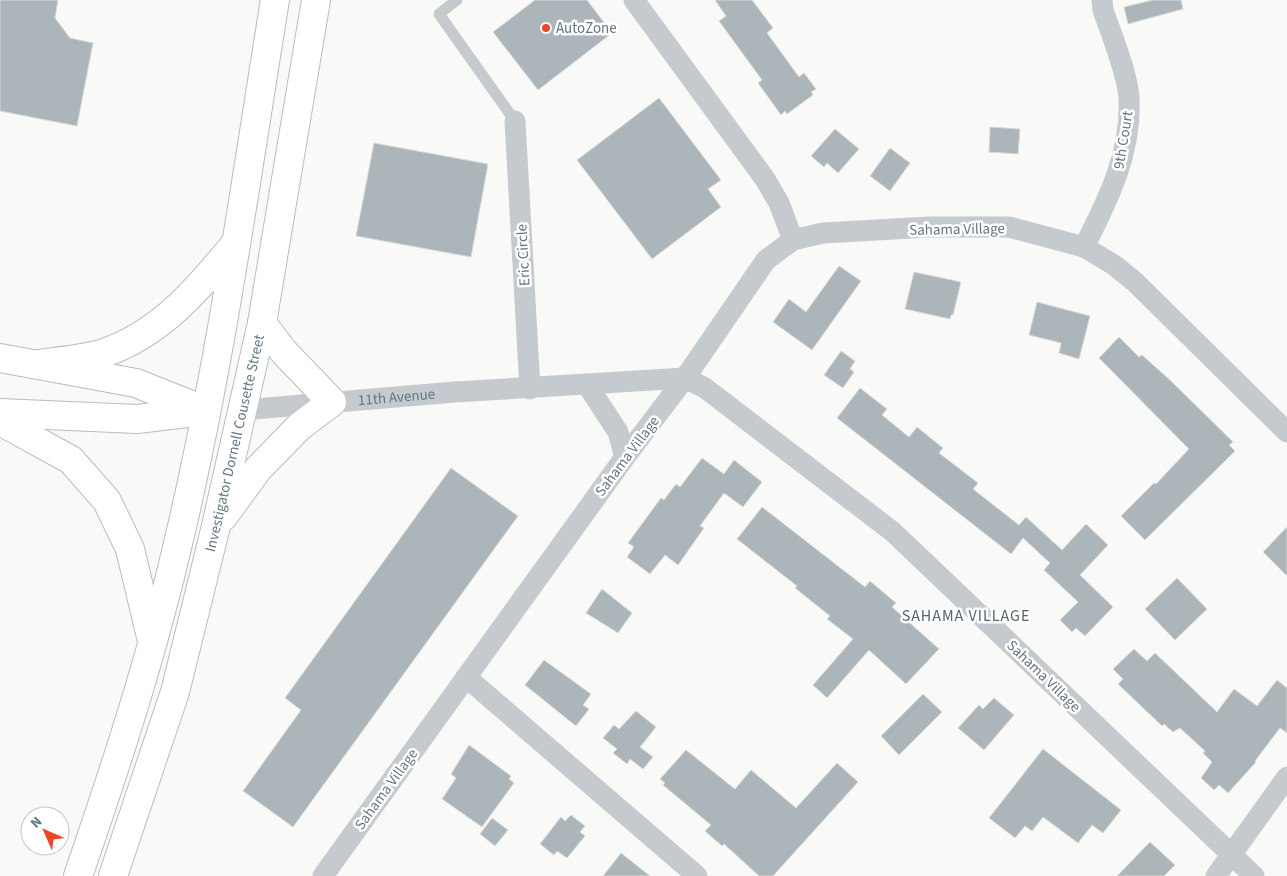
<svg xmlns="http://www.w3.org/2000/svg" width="1287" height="876" viewBox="0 0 1287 876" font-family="'Source Sans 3',sans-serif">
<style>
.building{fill:#abb5ba;stroke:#dbdbd9}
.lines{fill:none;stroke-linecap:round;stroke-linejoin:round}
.secondary-casing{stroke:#b7bdc1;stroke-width:30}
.highway-casing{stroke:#b7bcbf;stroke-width:30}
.lane{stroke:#c4cacd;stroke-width:11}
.street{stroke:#c4cacd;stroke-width:21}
.secondary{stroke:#fff;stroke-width:28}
.highway{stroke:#fff;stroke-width:28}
.poi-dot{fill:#e94927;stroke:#fff;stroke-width:2}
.labels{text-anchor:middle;stroke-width:5;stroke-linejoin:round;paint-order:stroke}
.poi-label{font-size:15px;fill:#637783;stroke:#fff;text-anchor:start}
.street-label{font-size:15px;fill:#637783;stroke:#fff}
.neighbourhood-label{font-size:16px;letter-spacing:1px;fill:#55646d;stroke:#fff}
</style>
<rect width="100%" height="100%" fill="#f9f9f7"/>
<g class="building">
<path d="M 0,0 L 58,0 L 55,18 L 70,38 L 93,43 L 77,126 L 0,111 Z"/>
<path d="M 535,0 L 587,0 L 612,33 L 538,90 L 493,32 Z"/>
<path d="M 715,0 L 752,0 L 773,28 L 767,33 L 799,77 L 804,73 L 816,89 L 811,92 L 813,95 L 787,114 L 785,111 L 781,115 L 758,83 L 762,80 L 719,21 L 726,16 Z"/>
<path d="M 1153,0 L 1181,0 L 1183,9 L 1128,24 L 1124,7 Z"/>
<path d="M 659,98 L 721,180 L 708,189 L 721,207 L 652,259 L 577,160 Z"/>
<path d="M 990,127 L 1020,129 L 1018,154 L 989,152 Z"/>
<path d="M 835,129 L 859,149 L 838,173 L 827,163 L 824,167 L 811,156 Z"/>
<path d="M 374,143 L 488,164 L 471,257 L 356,236 Z"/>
<path d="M 890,148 L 910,163 L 890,191 L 870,176 Z"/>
<path d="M 839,266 L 861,281 L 812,350 L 773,322 L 789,299 L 806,312 Z"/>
<path d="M 914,272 L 961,282 L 953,315 L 951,315 L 950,319 L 905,309 Z"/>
<path d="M 1037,302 L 1090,316 L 1079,359 L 1059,353 L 1061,343 L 1029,335 Z"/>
<path d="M 1119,337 L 1139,357 L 1142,355 L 1171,381 L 1233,442 L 1229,445 L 1235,451 L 1145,540 L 1121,516 L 1154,483 L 1156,484 L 1189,449 L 1099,358 Z"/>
<path d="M 841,351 L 855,361 L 850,369 L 854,372 L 843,388 L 824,375 Z"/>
<path d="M 860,388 L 887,409 L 882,415 L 909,437 L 917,427 L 943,448 L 939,453 L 978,483 L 973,489 L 1019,525 L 1026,517 L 1062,550 L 1086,524 L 1108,545 L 1080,575 L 1113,607 L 1085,636 L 1076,628 L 1072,632 L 1060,620 L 1078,602 L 1044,570 L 1050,563 L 1023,538 L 1011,554 L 837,418 Z"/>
<path d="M 702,458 L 724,474 L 734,460 L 762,482 L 743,507 L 724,493 L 700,526 L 704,528 L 678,565 L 665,555 L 650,574 L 627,557 L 634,547 L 628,543 L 661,498 L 664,500 L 676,484 L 680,487 Z"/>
<path d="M 451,468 L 518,516 L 293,827 L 243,791 L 301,710 L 285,698 Z"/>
<path d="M 762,507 L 865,587 L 870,581 L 896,603 L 892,607 L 939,649 L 906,684 L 869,650 L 827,698 L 813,685 L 853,639 L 827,619 L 830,616 L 795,588 L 797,586 L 737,539 Z"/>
<path d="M 1287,527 L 1287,576 L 1263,552 Z"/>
<path d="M 1177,578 L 1207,609 L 1175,640 L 1145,609 Z"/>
<path d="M 602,589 L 632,613 L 618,633 L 586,613 Z"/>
<path d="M 1134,649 L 1147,661 L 1155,653 L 1217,712 L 1234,689 L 1257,706 L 1277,680 L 1287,688 L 1287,733 L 1280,728 L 1255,761 L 1256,762 L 1228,793 L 1219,785 L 1214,790 L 1201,778 L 1212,762 L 1203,753 L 1205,751 L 1180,728 L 1173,732 L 1164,724 L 1162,726 L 1118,684 L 1123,679 L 1113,669 Z"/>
<path d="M 544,660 L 591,694 L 583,705 L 589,709 L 576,726 L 525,685 Z"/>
<path d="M 923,694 L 942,712 L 899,755 L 881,736 Z"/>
<path d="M 994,698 L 1014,715 L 984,750 L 958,728 L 979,705 L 983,709 Z"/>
<path d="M 636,711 L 656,727 L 640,747 L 653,757 L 643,769 L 630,759 L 627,764 L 613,753 L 617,749 L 603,738 L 614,725 L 619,729 Z"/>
<path d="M 469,745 L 511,776 L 509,779 L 514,783 L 482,827 L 442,799 L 456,778 L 451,774 Z"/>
<path d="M 1043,749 L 1121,810 L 1103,833 L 1092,825 L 1078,843 L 1043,817 L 1032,831 L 1025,826 L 1015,838 L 989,818 Z"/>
<path d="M 686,750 L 735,789 L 751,770 L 796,808 L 837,763 L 858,782 L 773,876 L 759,876 L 724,844 L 722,846 L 705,831 L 711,825 L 663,785 L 665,783 L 660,779 Z"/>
<path d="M 571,815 L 585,826 L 580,832 L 585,836 L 567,858 L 557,851 L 554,855 L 540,844 L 561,817 L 565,821 Z"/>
<path d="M 492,818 L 508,830 L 495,846 L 480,834 Z"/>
<path d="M 1150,842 L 1175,865 L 1164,876 L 1117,876 Z"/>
<path d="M 621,853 L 650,876 L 603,876 Z"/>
</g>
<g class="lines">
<g class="secondary-casing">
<g id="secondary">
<path d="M 223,517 L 258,469 L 299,427 L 332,402 L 284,352 L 262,323"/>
<path d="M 78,876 C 115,769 150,662 176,552 C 220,370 245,184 275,0"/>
<path id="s2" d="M 113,876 L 175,692 L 216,526 L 262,323 L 316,0"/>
</g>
</g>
<g class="highway-casing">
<g id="highway">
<path d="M 0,358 L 136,383 L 206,411"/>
<path d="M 40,364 C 60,361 82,359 101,354 C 160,335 198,289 236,243"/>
<path d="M 0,413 L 137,419 L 204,411"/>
<path d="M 0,421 L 71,460 L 107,501 L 130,549 L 152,641"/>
</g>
</g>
<path class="lane" d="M 457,0 L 439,14 L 515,121"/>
<g class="street">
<path d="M 634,0 L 765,179 L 779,203 L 793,240"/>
<path d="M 515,121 L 530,389"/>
<path d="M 1084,247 C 1108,200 1132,152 1129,98 C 1128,75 1111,33 1103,10 L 1102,0"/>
<path d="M 588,386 L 618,432 L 625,457"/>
<path id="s1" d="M 242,410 L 455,392 L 685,378 L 705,388 L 893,532 L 1254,876"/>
<path d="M 466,677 L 697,876"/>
<path d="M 323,876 L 625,457 L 685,378 L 766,260 L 793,240 L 823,233 L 929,227 L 1009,227 L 1084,247 L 1114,265 L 1135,282 L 1287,432"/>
<path d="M 1216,876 L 1287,777"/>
</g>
<use href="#secondary" class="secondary"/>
<use href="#highway" class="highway"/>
</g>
<circle class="poi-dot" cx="546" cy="28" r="5"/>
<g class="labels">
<g class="poi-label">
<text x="556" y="33">AutoZone</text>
</g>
<g class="street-label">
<text transform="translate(1123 140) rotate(-81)" y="5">9th Court</text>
<text transform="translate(957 229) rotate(-1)" y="5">Sahama Village</text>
<text transform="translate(523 255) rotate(-93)" y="5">Eric Circle</text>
<text dy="5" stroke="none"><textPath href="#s1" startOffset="155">11th Avenue</textPath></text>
<text dy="5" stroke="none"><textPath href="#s2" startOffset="450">Investigator Dornell Cousette Street</textPath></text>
<text transform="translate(627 456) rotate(-53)" y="5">Sahama Village</text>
<text transform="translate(1044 676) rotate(44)" y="5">Sahama Village</text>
<text transform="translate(386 789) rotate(-54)" y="5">Sahama Village</text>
</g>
<g class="neighbourhood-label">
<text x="966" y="621">SAHAMA VILLAGE</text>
</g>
</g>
<g transform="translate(45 831) rotate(315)"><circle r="24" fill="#ffffff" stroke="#c1c9cd"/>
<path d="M0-4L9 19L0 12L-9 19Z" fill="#e94927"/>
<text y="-8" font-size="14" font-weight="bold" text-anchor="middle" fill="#637783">N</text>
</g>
</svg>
